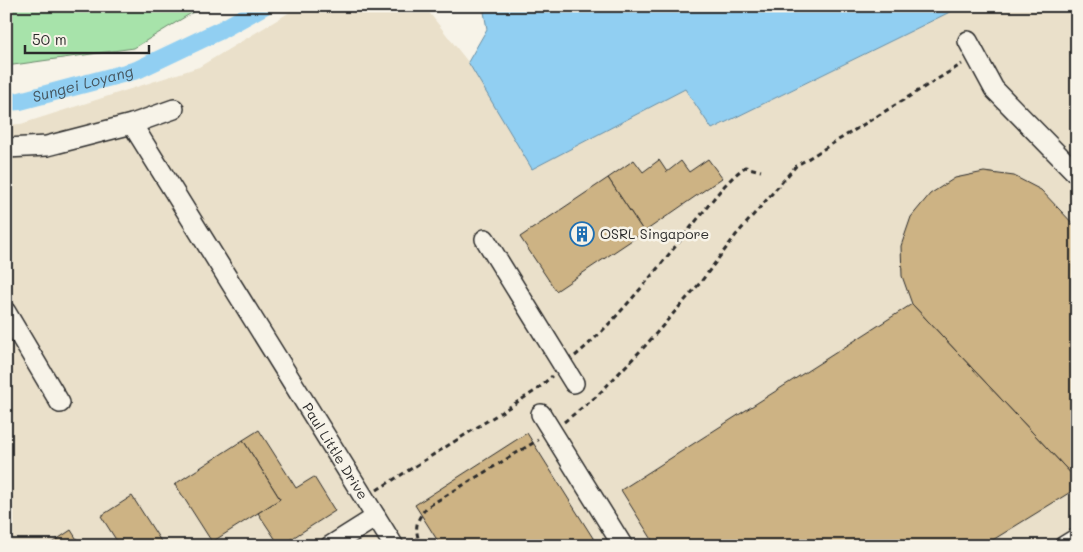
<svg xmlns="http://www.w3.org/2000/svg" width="1083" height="552" viewBox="0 0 1083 552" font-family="Mali,sans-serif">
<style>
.built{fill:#eae0ca}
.green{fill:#a7e3aa;stroke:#69876a}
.water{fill:#91cff2;stroke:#688da2}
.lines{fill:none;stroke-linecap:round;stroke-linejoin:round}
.canal{stroke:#91cff2;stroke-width:18}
.building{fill:#cdb384;stroke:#2b2b2b}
.minor-casing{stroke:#2b2b2b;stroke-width:22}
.path{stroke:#2b2b2b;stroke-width:3;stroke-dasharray:5 4;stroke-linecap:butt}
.minor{stroke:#f7f3e8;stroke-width:19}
.labels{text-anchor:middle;stroke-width:5;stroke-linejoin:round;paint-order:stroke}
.poi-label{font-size:14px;fill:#2b2b2b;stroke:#f7f3e8;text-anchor:start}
.street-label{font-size:14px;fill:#2b2b2b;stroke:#f7f3e8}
.water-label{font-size:15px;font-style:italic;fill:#44545d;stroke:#f7f3e8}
</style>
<rect width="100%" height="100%" fill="#f7f3e8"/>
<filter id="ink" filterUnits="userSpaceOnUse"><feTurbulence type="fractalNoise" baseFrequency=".02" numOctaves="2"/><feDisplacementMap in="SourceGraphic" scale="10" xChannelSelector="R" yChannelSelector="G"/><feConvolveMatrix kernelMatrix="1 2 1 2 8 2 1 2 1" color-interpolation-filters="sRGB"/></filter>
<g filter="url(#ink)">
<path class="built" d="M 300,6 L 424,6 L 468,62 L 532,169 L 685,89 L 713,129 L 962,6 L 1077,6 L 1077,546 L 6,546 L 6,125 L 21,124 L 199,67 Z"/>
<path class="green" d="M 6,6 L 203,6 L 134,48 L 6,66 Z"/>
<path class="water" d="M 483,6 L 962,6 L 712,129 L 685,89 L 532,169 L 468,62 L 487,29 Z"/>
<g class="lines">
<path class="canal" id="s1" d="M 6,102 L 20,101 L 137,70 L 221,30 L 264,6"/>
</g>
<g class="building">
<path d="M 708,159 L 722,178 L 644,232 L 608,178 L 634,160 L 643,172 L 659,160 L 667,172 L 681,161 L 689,172 Z"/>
<path d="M 984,172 L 1014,176 L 1041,190 L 1077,228 L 1077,480 L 912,304 L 902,276 L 901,246 L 911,217 L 930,194 L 955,178 Z"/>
<path d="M 608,178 L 644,232 L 556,291 L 520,237 Z"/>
<path d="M 912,304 L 1077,480 L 1077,488 L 983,546 L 656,546 L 621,490 Z"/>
<path d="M 259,430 L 296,488 L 314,477 L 335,511 L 280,546 L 258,513 L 280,499 L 243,440 Z"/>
<path d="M 527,433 L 598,546 L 441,546 L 415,505 Z"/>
<path d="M 243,440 L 280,499 L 212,542 L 175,484 Z"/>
<path d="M 132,496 L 164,546 L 120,546 L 101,516 Z"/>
<path d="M 71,530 L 81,546 L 47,546 Z"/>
</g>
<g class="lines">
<g class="minor-casing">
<g id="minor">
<path d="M 968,41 L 994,89 L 1077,174"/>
<path id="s2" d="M 132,124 L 394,546"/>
<path d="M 6,148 L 47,146 L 132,124 L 174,109"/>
<path d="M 485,239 L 574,383"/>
<path d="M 6,312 L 60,403"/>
<path d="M 541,414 L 623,546"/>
<path d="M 330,546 L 376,517"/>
<path d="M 1064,546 L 1077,538"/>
</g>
</g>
<g class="path">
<path d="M 575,356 C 621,317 658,267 696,221 C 713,200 723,184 745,167 L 761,171"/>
<path d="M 564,422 L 597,396 L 645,346 L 700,283 L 736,235 L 796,166 L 962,64"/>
<path d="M 377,490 L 535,391 L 552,376"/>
<path d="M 421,546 C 414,529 415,521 427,507 L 538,440"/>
</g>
<use href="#minor" class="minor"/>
</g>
</g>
<defs>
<g id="building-ring" transform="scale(1.25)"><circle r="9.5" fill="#f7f3e8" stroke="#1f6fb2" stroke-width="1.5"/><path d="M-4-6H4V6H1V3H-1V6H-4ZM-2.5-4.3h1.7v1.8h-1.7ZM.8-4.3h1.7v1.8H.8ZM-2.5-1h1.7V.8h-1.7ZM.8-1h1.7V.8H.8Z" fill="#1f6fb2"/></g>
</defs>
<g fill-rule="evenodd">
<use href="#building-ring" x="582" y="234"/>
</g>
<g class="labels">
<g class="poi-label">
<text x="600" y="239">OSRL Singapore</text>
</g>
<g class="street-label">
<text dy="5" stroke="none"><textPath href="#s2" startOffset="385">Paul Little Drive</textPath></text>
</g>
<g class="water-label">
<text dy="5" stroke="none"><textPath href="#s1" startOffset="79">Sungei Loyang</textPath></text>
</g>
</g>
<rect width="1083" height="552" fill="none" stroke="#f7f3e8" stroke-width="25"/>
<rect x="12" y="12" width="1058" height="527" fill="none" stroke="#2b2b2b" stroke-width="2" filter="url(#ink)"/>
<path d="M25 45v8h124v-8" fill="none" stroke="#2b2b2b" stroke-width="2.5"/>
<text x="32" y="45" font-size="15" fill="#2b2b2b" stroke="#f7f3e8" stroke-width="4" paint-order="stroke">50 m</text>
</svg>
